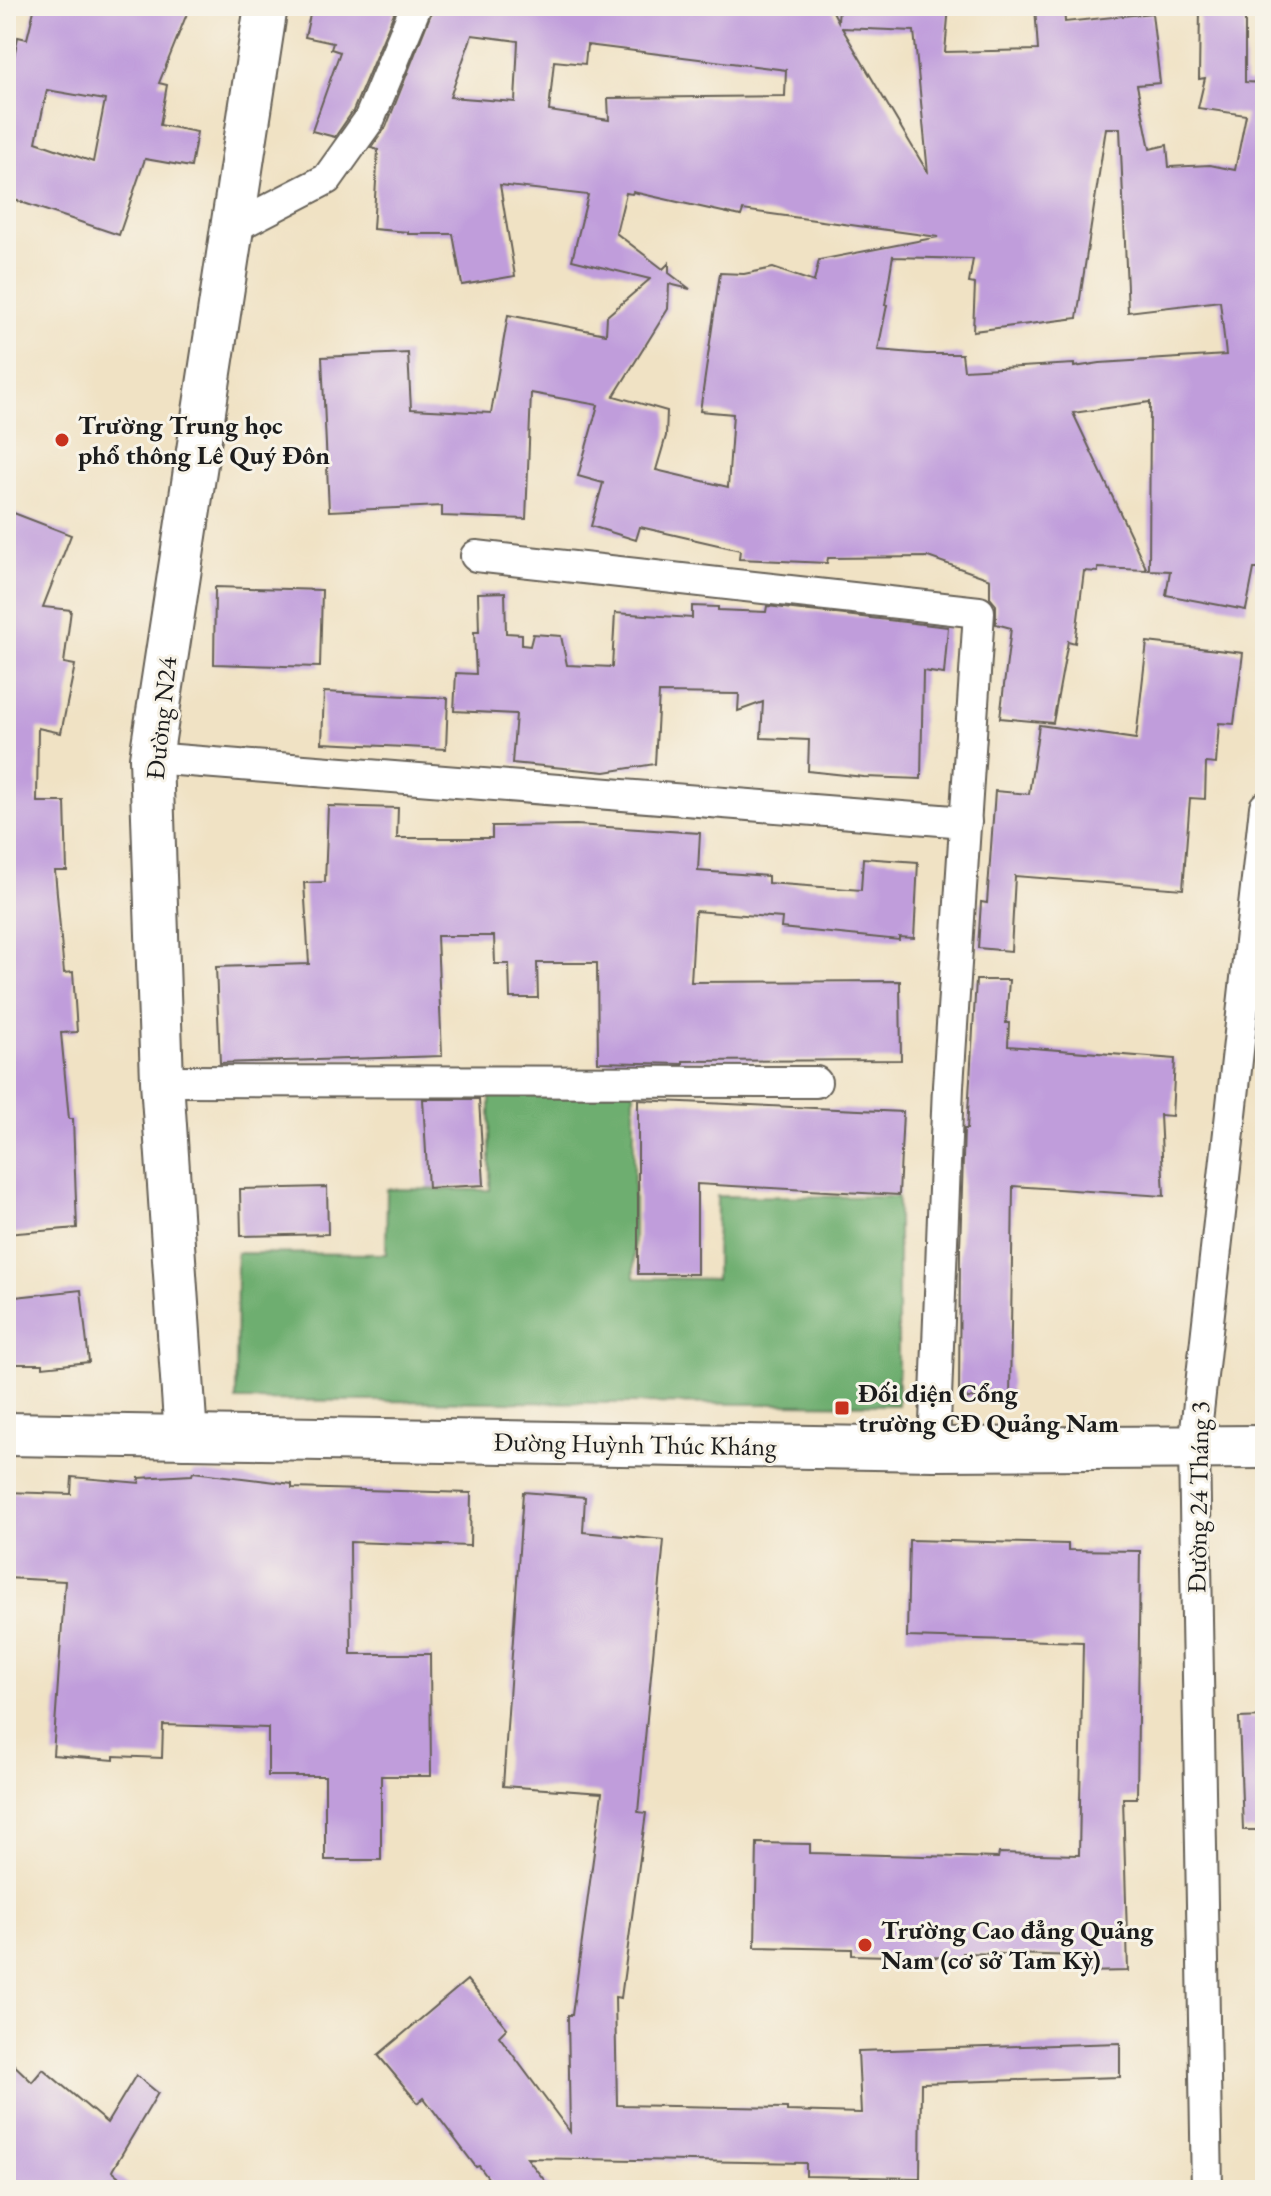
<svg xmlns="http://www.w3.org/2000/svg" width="1271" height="2196" viewBox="0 0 1271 2196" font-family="'EB Garamond',serif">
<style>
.forest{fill:#6eae70;stroke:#456546;stroke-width:2}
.building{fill:#c09ddb;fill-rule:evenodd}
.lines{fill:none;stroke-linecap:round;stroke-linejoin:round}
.street-casing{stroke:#666157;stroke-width:34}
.secondary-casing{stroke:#666157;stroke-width:46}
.street{stroke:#fff;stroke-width:30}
.secondary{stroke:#fff;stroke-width:42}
.poi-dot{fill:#c8321e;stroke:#f7f3e8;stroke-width:3}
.labels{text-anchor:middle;stroke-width:6;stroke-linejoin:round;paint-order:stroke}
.poi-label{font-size:26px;font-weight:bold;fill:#1c1c1c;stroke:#f7f3e8;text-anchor:start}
.street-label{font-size:26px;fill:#1c1c1c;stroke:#f7f3e8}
</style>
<rect width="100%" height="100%" fill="#f7f3e8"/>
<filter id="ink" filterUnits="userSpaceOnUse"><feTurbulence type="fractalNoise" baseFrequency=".0125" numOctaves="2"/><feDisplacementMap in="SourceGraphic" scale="16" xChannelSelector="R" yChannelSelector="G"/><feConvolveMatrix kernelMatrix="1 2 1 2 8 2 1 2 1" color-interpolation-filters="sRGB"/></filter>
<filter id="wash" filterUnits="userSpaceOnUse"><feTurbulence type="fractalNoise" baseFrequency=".006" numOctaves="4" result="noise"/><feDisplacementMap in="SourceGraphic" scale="32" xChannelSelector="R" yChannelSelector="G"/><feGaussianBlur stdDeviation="1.8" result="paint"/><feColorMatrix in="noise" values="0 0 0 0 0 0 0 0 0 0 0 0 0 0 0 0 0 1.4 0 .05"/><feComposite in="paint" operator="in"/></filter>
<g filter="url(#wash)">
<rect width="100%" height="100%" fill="#f0e2c4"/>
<path class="forest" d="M 490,1087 L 634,1088 L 634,1278 L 716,1279 L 717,1196 L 898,1197 L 898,1405 L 236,1400 L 237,1253 L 386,1254 L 387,1189 L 490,1190 Z"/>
<g id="blocks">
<g class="building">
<path d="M 35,6 L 190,6 L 159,83 L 167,85 L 160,125 L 197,132 L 191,167 L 145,159 L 119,235 L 6,197 L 6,95 L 18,37 L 27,39 ZM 47,90 L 105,100 L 93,162 L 36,142 Z"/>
<path d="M 312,6 L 397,6 L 353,111 L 335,137 L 312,131 L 340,52 L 331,49 L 333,43 L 305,37 Z"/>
<path d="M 434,6 L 830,6 L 838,21 L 839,6 L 949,6 L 945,52 L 1038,50 L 1035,6 L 1064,6 L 1065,22 L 1152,13 L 1160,83 L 1137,85 L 1150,149 L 1167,145 L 1169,167 L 1210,165 L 1235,170 L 1246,115 L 1198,108 L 1205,78 L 1199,79 L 1200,6 L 1245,6 L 1245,82 L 1265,83 L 1265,569 L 1254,569 L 1246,610 L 1166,595 L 1170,571 L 1149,570 L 1150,402 L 1073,413 L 1147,570 L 1098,568 L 1098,572 L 1084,571 L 1075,643 L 1068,641 L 1053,723 L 1000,718 L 1011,628 L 996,624 L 996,605 L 990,598 L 990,579 L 928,557 L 828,558 L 827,563 L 739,559 L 740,550 L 640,527 L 636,540 L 591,526 L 603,483 L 578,476 L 598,405 L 531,393 L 526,519 L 442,516 L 442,506 L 329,511 L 322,357 L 408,353 L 411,409 L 491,413 L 508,315 L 606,334 L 607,316 L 650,279 L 572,260 L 588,195 L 500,185 L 515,276 L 462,285 L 453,234 L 408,234 L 408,232 L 373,229 L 378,150 L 371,148 L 386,127 ZM 842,28 L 914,31 L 928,173 ZM 472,35 L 518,41 L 515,102 L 450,97 ZM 587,45 L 786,70 L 785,96 L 608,98 L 609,120 L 549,111 L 554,61 L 585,64 ZM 1106,128 L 1120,128 L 1128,312 L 1220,301 L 1226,355 L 1100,363 L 1074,367 L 1074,364 L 964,370 L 962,354 L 926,354 L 878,350 L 887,305 L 885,305 L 893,255 L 893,257 L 973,259 L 969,283 L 975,284 L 973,331 L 1077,318 ZM 633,192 L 741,216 L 743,210 L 938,237 L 819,260 L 814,282 L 773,268 L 744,274 L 720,273 L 700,411 L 733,414 L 728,487 L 656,470 L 666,436 L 667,411 L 614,396 L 668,309 L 669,284 L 690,289 L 669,273 L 669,263 L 663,269 L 616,233 L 626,193 L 632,194 Z"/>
<path d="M 6,510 L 71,535 L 43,607 L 71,610 L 64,663 L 75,665 L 61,733 L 38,728 L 37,802 L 65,802 L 67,871 L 55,871 L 64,973 L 73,972 L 77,1032 L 61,1033 L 69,1119 L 73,1119 L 77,1228 L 6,1234 Z"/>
<path d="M 215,587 L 322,590 L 320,667 L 214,664 Z"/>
<path d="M 505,592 L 506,633 L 522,634 L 522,645 L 530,646 L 533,634 L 561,636 L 567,665 L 612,667 L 615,613 L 692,618 L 692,606 L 718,607 L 718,610 L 766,612 L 767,606 L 948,627 L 944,674 L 923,671 L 921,779 L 864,777 L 808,771 L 809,740 L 761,738 L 763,702 L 738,711 L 739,694 L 659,693 L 655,764 L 605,772 L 512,763 L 516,714 L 454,711 L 456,673 L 476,674 L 474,632 L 479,632 L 478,593 Z"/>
<path d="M 1147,642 L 1243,653 L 1234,724 L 1219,723 L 1216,764 L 1206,763 L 1205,799 L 1190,798 L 1183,889 L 1015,876 L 1011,951 L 978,948 L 981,902 L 987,903 L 995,791 L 1029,794 L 1039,725 L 1136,739 Z"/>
<path d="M 324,692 L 448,698 L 446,749 L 322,743 Z"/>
<path d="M 328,806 L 398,808 L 397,838 L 492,838 L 492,826 L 576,825 L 700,833 L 698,871 L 768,876 L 768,883 L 861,890 L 863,858 L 918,862 L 914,938 L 899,937 L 899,940 L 781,928 L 782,918 L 695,911 L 691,982 L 900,981 L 901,1060 L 683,1061 L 683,1064 L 598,1062 L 597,963 L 537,963 L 538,998 L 510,998 L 509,964 L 495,964 L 494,936 L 437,936 L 442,1056 L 220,1063 L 216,967 L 309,964 L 304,883 L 325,882 Z"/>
<path d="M 976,980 L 1009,980 L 1006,1023 L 1009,1023 L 1008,1046 L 1175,1059 L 1172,1116 L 1160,1115 L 1164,1196 L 1013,1186 L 1010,1399 L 959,1398 L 960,1247 L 964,1129 L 967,1129 Z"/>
<path d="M 423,1099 L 479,1099 L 484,1185 L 428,1188 Z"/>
<path d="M 638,1100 L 903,1112 L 899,1195 L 697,1184 L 697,1274 L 638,1274 Z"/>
<path d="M 327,1187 L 328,1234 L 241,1236 L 240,1189 Z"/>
<path d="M 81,1290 L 89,1362 L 43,1367 L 43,1364 L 6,1364 L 6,1298 Z"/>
<path d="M 193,1472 L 292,1484 L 292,1488 L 471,1493 L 470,1546 L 350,1542 L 351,1654 L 430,1654 L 431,1776 L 381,1776 L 381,1860 L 325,1860 L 325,1776 L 268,1776 L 268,1728 L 163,1725 L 162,1758 L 114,1756 L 114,1760 L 53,1755 L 65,1581 L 6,1578 L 6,1492 L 71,1494 L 72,1477 L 140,1483 L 139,1478 L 192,1475 Z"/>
<path d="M 523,1492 L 585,1497 L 583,1532 L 664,1540 L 638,1812 L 646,1813 L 621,1998 L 615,1997 L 617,2105 L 787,2108 L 787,2111 L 861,2113 L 858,2051 L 1120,2043 L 1120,2077 L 921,2083 L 920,2178 L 806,2176 L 806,2163 L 527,2158 L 552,2190 L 497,2190 L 479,2166 L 476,2167 L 424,2098 L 418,2103 L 378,2055 L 467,1980 L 507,2028 L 499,2036 L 570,2132 L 568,2015 L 572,2015 L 602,1793 L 503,1786 Z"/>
<path d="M 909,1540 L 1068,1544 L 1068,1550 L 1140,1551 L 1137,1798 L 1123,1798 L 1128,1971 L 1082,1972 L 1082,1956 L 963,1953 L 963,1958 L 852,1955 L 852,1949 L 755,1947 L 757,1843 L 810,1844 L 810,1853 L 998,1858 L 999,1853 L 1079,1855 L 1083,1642 L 907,1637 Z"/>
<path d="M 1265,1717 L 1265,1830 L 1243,1830 L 1239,1718 Z"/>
<path d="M 6,2057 L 32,2082 L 43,2069 L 107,2123 L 136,2075 L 158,2093 L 113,2169 L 112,2171 L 135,2190 L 15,2190 L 6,2183 Z"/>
</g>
</g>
</g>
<g filter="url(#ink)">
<use href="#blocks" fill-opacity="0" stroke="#666157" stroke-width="2"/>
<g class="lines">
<g class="street-casing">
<g id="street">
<path d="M 232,228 L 327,179 L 369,120 L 416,6"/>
<path d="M 476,556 L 979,612 L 948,1086 L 934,1449"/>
<path d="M 151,758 L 966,822"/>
<path d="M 162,1081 L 816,1082"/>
<path d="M 1207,2190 L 1194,1448 L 1265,807"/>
</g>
</g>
<g class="secondary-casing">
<g id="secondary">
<path d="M 6,1434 L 934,1449 L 1265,1447"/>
<path d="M 186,1437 L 162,1081 L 151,758 L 266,6"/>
</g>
</g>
<use href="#street" class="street"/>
<use href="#secondary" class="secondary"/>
</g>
</g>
<g class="poi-dot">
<circle cx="62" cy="440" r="8"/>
<rect x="834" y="1400" width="16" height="16" rx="4"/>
<circle cx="865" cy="1945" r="8"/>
</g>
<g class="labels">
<g class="poi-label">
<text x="78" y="434">Trường Trung học<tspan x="78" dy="30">phổ thông Lê Quý Đôn</tspan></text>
<text x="858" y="1402">Đối diện Cổng<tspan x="858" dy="30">trường CĐ Quảng Nam</tspan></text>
<text x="881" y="1939">Trường Cao đẳng Quảng<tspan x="881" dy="30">Nam (cơ sở Tam Kỳ)</tspan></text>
</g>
<g class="street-label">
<text transform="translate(161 718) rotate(-84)" y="9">Đường N24</text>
<text transform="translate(635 1444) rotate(1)" y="9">Đường Huỳnh Thúc Kháng</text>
<text transform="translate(1198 1497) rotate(-89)" y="9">Đường 24 Tháng 3</text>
</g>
</g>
<rect width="1271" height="2196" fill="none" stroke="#f7f3e8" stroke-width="32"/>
</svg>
